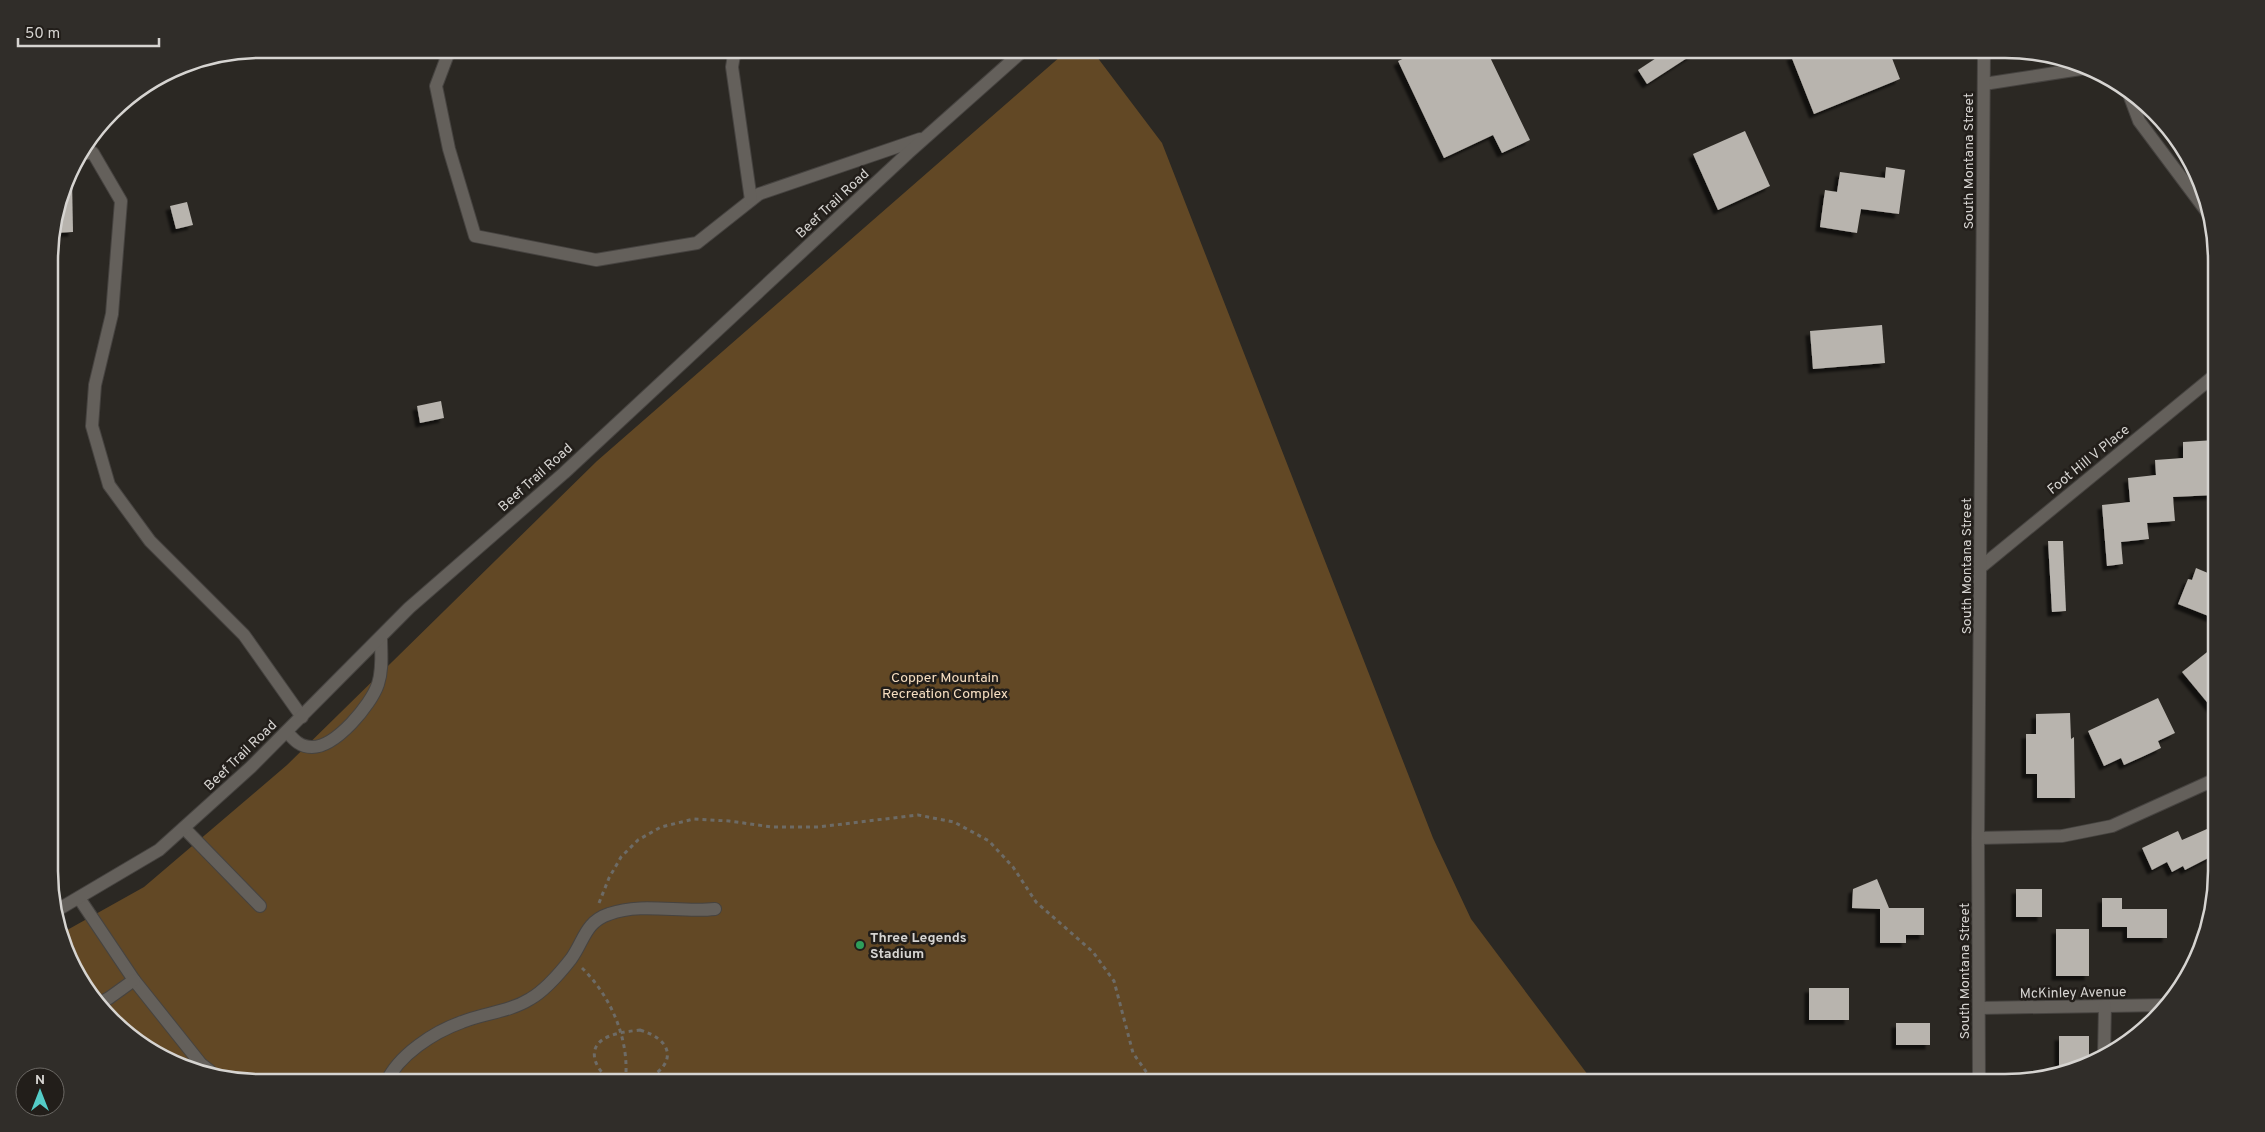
<svg xmlns="http://www.w3.org/2000/svg" width="2265" height="1132" viewBox="0 0 2265 1132" font-family="Overpass,sans-serif">
<style>
.green{fill:#624825}
.building{fill:#b8b4ae;filter:url(#shadow)}
.lines{fill:none;stroke-linecap:round;stroke-linejoin:round}
.minor-casing{stroke:#464340;stroke-width:14}
.path{stroke:#6d6b66;stroke-width:3;stroke-dasharray:4 4;stroke-linecap:butt}
.minor{stroke:#64605b;stroke-width:12}
.leisure-dot{fill:#2e9e5b;stroke:#221e1a;stroke-width:2}
.labels{text-anchor:middle;stroke-width:5;stroke-linejoin:round;paint-order:stroke}
.street-label{font-size:14px;fill:#d6d4d1;stroke:#221e1a}
.park-label{font-size:14px;fill:#f6dec1;stroke:#221e1a}
.poi-label{font-size:14px;font-weight:bold;fill:#d6d4d1;stroke:#221e1a;text-anchor:start}
.rim{fill:none;stroke:#d6d4d1;stroke-width:2.5}
</style>
<defs>
<filter id="shadow"><feDropShadow dx="-4.5" dy="4.5" stdDeviation="1" flood-color="#0009"/></filter>
</defs>
<rect width="100%" height="100%" fill="#2b2823"/>
<path class="green" d="M 1069,49 L 1091,49 L 1162,143 L 1433,838 L 1471,919 L 1594,1083 L 261,1083 L 167,1061 L 92,1000 L 65,953 L 60,934 L 144,887 L 287,765 L 597,461 Z"/>
<g class="building">
<path d="M 1424,49 L 1486,49 L 1530,140 L 1502,153 L 1493,135 L 1444,158 L 1398,61 Z"/>
<path d="M 1670,49 L 1701,49 L 1647,84 L 1638,70 Z"/>
<path d="M 1809,49 L 1880,49 L 1883,56 L 1890,53 L 1900,79 L 1814,114 L 1791,56 Z"/>
<path d="M 1745,131 L 1770,186 L 1718,210 L 1693,154 Z"/>
<path d="M 1886,167 L 1905,170 L 1899,214 L 1861,209 L 1857,233 L 1820,227 L 1825,190 L 1837,192 L 1840,172 L 1885,178 Z"/>
<path d="M 68,177 L 72,178 L 73,232 L 53,233 Z"/>
<path d="M 187,202 L 193,225 L 176,229 L 170,206 Z"/>
<path d="M 1882,325 L 1885,363 L 1813,369 L 1810,331 Z"/>
<path d="M 441,401 L 444,418 L 420,423 L 417,406 Z"/>
<path d="M 2215,440 L 2215,495 L 2173,497 L 2175,521 L 2147,523 L 2149,539 L 2121,542 L 2123,564 L 2107,566 L 2102,505 L 2130,502 L 2128,478 L 2156,475 L 2155,460 L 2183,458 L 2183,442 Z"/>
<path d="M 2048,541 L 2063,541 L 2066,611 L 2052,612 Z"/>
<path d="M 2196,568 L 2215,576 L 2216,619 L 2178,604 L 2188,579 L 2192,580 Z"/>
<path d="M 2216,645 L 2216,713 L 2182,672 Z"/>
<path d="M 2158,698 L 2175,733 L 2158,741 L 2161,748 L 2144,756 L 2124,765 L 2121,758 L 2104,766 L 2088,731 Z"/>
<path d="M 2070,713 L 2071,739 L 2074,737 L 2075,798 L 2037,798 L 2037,774 L 2026,774 L 2026,734 L 2036,734 L 2036,714 Z"/>
<path d="M 2216,825 L 2216,854 L 2185,870 L 2183,866 L 2172,872 L 2167,862 L 2152,870 L 2142,848 L 2178,831 L 2182,840 Z"/>
<path d="M 1877,879 L 1889,908 L 1924,908 L 1924,935 L 1906,935 L 1906,943 L 1880,943 L 1880,909 L 1852,908 L 1853,889 Z"/>
<rect x="2016" y="889" width="26" height="28"/>
<path d="M 2102,898 L 2122,898 L 2122,909 L 2167,909 L 2167,938 L 2127,938 L 2127,927 L 2102,927 Z"/>
<rect x="2056" y="929" width="33" height="47"/>
<rect x="1809" y="988" width="40" height="32"/>
<rect x="1896" y="1023" width="34" height="22"/>
<path d="M 2059,1036 L 2089,1036 L 2089,1064 L 2077,1070 L 2059,1070 Z"/>
</g>
<g class="lines">
<g class="minor-casing">
<g id="minor">
<path d="M 450,49 L 436,86 L 449,149 L 475,236 L 596,260 L 697,243 L 759,194 L 920,139"/>
<path d="M 735,49 L 732,67 L 751,200"/>
<path d="M 1984,84 L 2087,68"/>
<path d="M 2130,97 L 2139,121 L 2210,216"/>
<path d="M 81,153 L 93,153 L 121,201 L 112,314 L 95,385 L 92,426 L 109,485 L 150,541 L 244,635 L 302,717"/>
<path d="M 1981,567 L 2215,375"/>
<path d="M 287,732 C 294,740 300,747 312,747 C 336,747 371,705 378,684 C 383,669 381,653 381,638"/>
<path d="M 184,828 L 260,906"/>
<path d="M 1978,838 L 2062,836 L 2112,826 L 2216,779"/>
<path d="M 79,898 L 134,980 L 201,1064 L 210,1071"/>
<path d="M 54,912 L 159,850 L 251,767 L 409,608 L 564,473 L 908,153 L 1025,49"/>
<path d="M 98,1004 L 109,998 L 134,980"/>
<path d="M 1979,1008 L 2167,1005"/>
<path d="M 2104,1056 L 2105,1006"/>
<path d="M 386,1083 C 398,1055 434,1032 462,1022 C 484,1013 509,1012 530,999 C 546,990 560,973 571,959 C 584,941 585,922 609,914 C 642,902 680,913 715,909"/>
<path d="M 1979,1083 L 1978,838 L 1984,49"/>
</g>
</g>
<g class="path">
<path d="M 599,903 L 609,878 L 621,857 L 638,840 L 661,827 L 694,819 L 729,821 L 772,827 L 818,827 L 918,815 L 954,822 L 989,841 L 1013,867 L 1036,902 L 1093,952 L 1114,981 L 1133,1053 L 1154,1083"/>
<path d="M 582,968 C 611,996 631,1042 625,1083"/>
<path d="M 640,1030 C 699,1048 651,1098 606,1075 C 601,1073 597,1066 595,1060 C 589,1035 623,1032 640,1030 Z"/>
</g>
<use href="#minor" class="minor"/>
</g>
<circle class="leisure-dot" cx="860" cy="945" r="5"/>
<g class="labels">
<g class="street-label">
<text transform="translate(1968 161) rotate(-90)" y="5">South Montana Street</text>
<text transform="translate(832 203) rotate(-43)" y="5">Beef Trail Road</text>
<text transform="translate(2088 459) rotate(-39)" y="5">Foot Hill V Place</text>
<text transform="translate(535 477) rotate(-42)" y="5">Beef Trail Road</text>
<text transform="translate(1966 566) rotate(-90)" y="5">South Montana Street</text>
<text transform="translate(240 755) rotate(-44)" y="5">Beef Trail Road</text>
<text transform="translate(1964 971) rotate(-90)" y="5">South Montana Street</text>
<text transform="translate(2073 992) rotate(-1)" y="5">McKinley Avenue</text>
</g>
<g class="park-label">
<text x="945" y="682">Copper Mountain<tspan x="945" dy="16">Recreation Complex</tspan></text>
</g>
<g class="poi-label">
<text x="870" y="942">Three Legends<tspan x="870" dy="16">Stadium</tspan></text>
</g>
</g>
<path d="M0 0H2265V1132H0ZM261 58H2005A203 203 0 0 1 2208 261V871A203 203 0 0 1 2005 1074H261A203 203 0 0 1 58 871V261A203 203 0 0 1 261 58Z" fill="#302d29" fill-rule="evenodd"/>
<path class="rim" d="M261 58H2005A203 203 0 0 1 2208 261V871A203 203 0 0 1 2005 1074H261A203 203 0 0 1 58 871V261A203 203 0 0 1 261 58Z"/>
<g transform="translate(40 1092)"><circle r="24" fill="#221e1a" stroke="#6a6763"/>
<path d="M0-4L9 19L0 12L-9 19Z" fill="#54cdc8"/>
<text y="-8" font-size="14" font-weight="bold" text-anchor="middle" fill="#d6d4d1">N</text>
</g>
<path d="M18 38v8h141v-8" fill="none" stroke="#d6d4d1" stroke-width="2.5"/>
<text x="25" y="38" font-size="15" fill="#d6d4d1" stroke="#221e1a" stroke-width="4" paint-order="stroke">50 m</text>
</svg>
